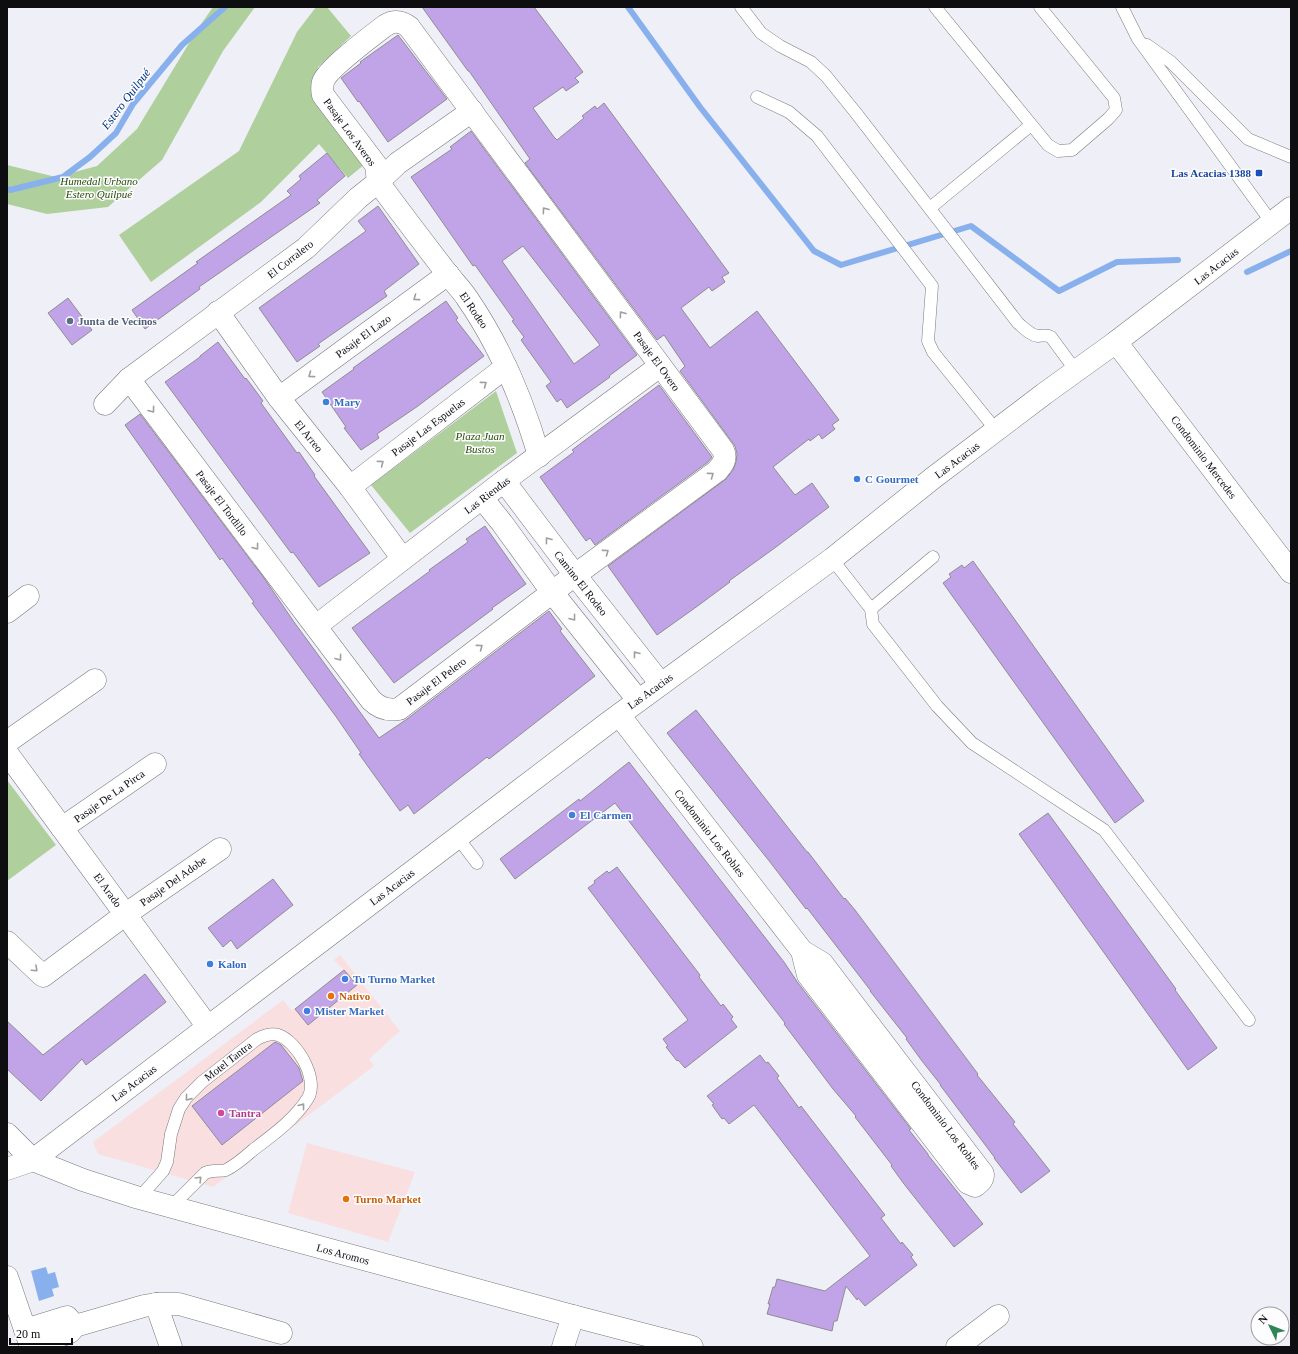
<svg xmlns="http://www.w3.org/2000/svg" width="1298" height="1354" viewBox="0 0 1298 1354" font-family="Georgia,serif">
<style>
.commercial{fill:#fadfe1}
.green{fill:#afd09d}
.water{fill:#87b0ed}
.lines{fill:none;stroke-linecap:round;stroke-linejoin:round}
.stream{stroke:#87b0ed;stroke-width:6}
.building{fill:#c1a3e7;stroke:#8f8d93;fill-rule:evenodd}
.service-casing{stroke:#79797f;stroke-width:13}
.minor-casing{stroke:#79797f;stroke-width:23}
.tertiary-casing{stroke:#79797f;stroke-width:23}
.service{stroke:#fff;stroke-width:12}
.minor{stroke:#fff;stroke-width:22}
.tertiary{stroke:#fff;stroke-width:22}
.oneway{stroke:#9f9f9f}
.transit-dot{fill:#1a4fb4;stroke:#fdfdff;stroke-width:1.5}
.service-dot{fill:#5c6f8a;stroke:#fdfdff;stroke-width:1.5}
.shop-dot{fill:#3f7fe0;stroke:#fdfdff;stroke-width:1.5}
.food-dot{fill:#e8710a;stroke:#fdfdff;stroke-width:1.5}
.hotel-dot{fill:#d1479c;stroke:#fdfdff;stroke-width:1.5}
.labels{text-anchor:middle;stroke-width:3;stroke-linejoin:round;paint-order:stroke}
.street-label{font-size:11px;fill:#0e0e10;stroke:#fdfdff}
.transit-label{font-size:11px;font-weight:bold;fill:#164399;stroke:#fdfdff;text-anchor:end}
.park-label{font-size:11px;font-style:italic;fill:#254b04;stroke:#fdfdff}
.service-label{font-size:11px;font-weight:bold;fill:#4e5e75;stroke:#fdfdff;text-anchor:start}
.shop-label{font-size:11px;font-weight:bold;fill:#366cbe;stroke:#fdfdff;text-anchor:start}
.food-label{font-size:11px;font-weight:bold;fill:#c56008;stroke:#fdfdff;text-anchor:start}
.hotel-label{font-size:11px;font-weight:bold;fill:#b23c85;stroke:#fdfdff;text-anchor:start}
.water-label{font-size:12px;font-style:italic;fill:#01367c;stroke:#fdfdff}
</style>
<rect width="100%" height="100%" fill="#efeff7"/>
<g class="commercial">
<path d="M 340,955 L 400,1031 L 369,1059 L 374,1066 L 213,1187 L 98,1154 L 93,1142 L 283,1000 L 292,1011 L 344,970 L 334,960 Z"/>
<path d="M 307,1143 L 415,1172 L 388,1242 L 288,1213 Z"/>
</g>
<g class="green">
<path d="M 213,7 L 255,7 L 223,51 L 162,160 L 108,207 L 47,214 L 7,204 L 7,165 L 56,177 L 97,166 L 137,129 L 197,30 Z"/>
<path d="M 316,7 L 327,7 L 351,36 L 318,67 L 315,95 L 365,164 L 348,178 L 319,144 L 261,202 L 151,282 L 119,235 L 239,151 L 297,32 Z"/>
<path d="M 496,391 L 517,453 L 410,533 L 371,485 Z"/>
<path d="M 7,780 L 56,845 L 7,881 Z"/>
</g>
<path class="water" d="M 46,1267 L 48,1274 L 55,1272 L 59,1287 L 52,1289 L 54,1296 L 39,1301 L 31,1271 Z"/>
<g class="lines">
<g class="stream">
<path d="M 628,7 L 700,107 L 814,251 L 841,265 L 971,226 L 1059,291 L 1117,262 L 1178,260"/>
<path d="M 7,189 L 10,190 L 63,177 L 90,157 L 116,133 L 133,104 L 182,45 L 225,7"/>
<path d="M 1247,272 L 1291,251"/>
</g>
</g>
<g class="building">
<path d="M 422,7 L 534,7 L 583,72 L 575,78 L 579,82 L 566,91 L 563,87 L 533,108 L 554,137 L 557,140 L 584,118 L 582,116 L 595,106 L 597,109 L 604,103 L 729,273 L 722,277 L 725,282 L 712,291 L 709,287 L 681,308 L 710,348 L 757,311 L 839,420 L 832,425 L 835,429 L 822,439 L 819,434 L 810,441 L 809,439 L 773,467 L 795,495 L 812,483 L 829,507 L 776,547 L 729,581 L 730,582 L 699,605 L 657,635 L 608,566 L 726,479 L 733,470 L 736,462 L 737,454 L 735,446 L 680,371 L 685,366 L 664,335 L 657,340 L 525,163 L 530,159 L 469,71 L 468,71 Z"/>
<path d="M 398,35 L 447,99 L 388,142 L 359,101 L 358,102 L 341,78 L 361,63 L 360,62 Z"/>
<path d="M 471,131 L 637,355 L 609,376 L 610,377 L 567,408 L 561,399 L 557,402 L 546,386 L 551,382 L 521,340 L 524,337 L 512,321 L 514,320 L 475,265 L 473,266 L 411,177 L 452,149 L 450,147 ZM 523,246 L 600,345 L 574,364 L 502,261 Z"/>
<path d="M 327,153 L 345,176 L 317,200 L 320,203 L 199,287 L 200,289 L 145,329 L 132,310 L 198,263 L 196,262 L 291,195 L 287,191 L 301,179 L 299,176 Z"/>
<path d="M 378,206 L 419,264 L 384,291 L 387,296 L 318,344 L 320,346 L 297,362 L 259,308 L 366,231 L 358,221 Z"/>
<path d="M 68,298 L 92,330 L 72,345 L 48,313 Z"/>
<path d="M 446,301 L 458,318 L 456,320 L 484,356 L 418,406 L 377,434 L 379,438 L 361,450 L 344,428 L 346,427 L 322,392 L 354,369 L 353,368 Z"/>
<path d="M 218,342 L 245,379 L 246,378 L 255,390 L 263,401 L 261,403 L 297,453 L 299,452 L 315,475 L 314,476 L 370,553 L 319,587 L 293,552 L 291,553 L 165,382 L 200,357 L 200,356 Z"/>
<path d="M 659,385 L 712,457 L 708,462 L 595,545 L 590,538 L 586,541 L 540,477 L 574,452 L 572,450 Z"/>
<path d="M 140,414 L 264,578 L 294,622 L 379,738 L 407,719 L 549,611 L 562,629 L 560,631 L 595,676 L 489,759 L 487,757 L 414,814 L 408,805 L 400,811 L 359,754 L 361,753 L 337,718 L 273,631 L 252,603 L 254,602 L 222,558 L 220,560 L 204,537 L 125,425 Z"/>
<path d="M 485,526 L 526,584 L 492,608 L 493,609 L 394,683 L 352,628 L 430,571 L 429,570 L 468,542 L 466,539 Z"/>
<path d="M 973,561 L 1144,801 L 1115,823 L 943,583 L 951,577 L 949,574 L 962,565 L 964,568 Z"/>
<path d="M 696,710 L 807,852 L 808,852 L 844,899 L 845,898 L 855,910 L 978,1074 L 977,1075 L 1015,1122 L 1013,1124 L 1050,1171 L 1021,1193 L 994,1158 L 995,1158 L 977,1134 L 940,1085 L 941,1085 L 922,1061 L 906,1039 L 907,1038 L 870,991 L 871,991 L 807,908 L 806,909 L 770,862 L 667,733 Z"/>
<path d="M 629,762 L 784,962 L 798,983 L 911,1129 L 909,1130 L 928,1154 L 928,1155 L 983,1224 L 954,1247 L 904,1184 L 891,1166 L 892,1165 L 855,1117 L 856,1116 L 833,1089 L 784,1024 L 785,1023 L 615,803 L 515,879 L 500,859 L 579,799 L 580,801 Z"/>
<path d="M 1048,813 L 1176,989 L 1175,990 L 1217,1048 L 1188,1070 L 1019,834 Z"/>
<path d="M 617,867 L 700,975 L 699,977 L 721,1006 L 723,1004 L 733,1017 L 731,1019 L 737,1027 L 685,1068 L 678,1060 L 677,1061 L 666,1047 L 668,1046 L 663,1039 L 688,1020 L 588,888 L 595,883 L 594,881 L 607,871 L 609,873 Z"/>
<path d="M 273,879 L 293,905 L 237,949 L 231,940 L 223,947 L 208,928 Z"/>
<path d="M 344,970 L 357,985 L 308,1025 L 295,1009 Z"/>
<path d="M 145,974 L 166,1002 L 86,1065 L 82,1059 L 41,1101 L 7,1069 L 7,1021 L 43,1055 Z"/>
<path d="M 275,1042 L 281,1045 L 299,1068 L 303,1081 L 222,1145 L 192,1106 Z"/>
<path d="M 760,1055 L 766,1063 L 768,1062 L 779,1076 L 777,1078 L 799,1108 L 801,1106 L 885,1215 L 881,1218 L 901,1244 L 902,1242 L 913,1255 L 911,1257 L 917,1265 L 865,1306 L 858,1298 L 857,1300 L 846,1286 L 837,1321 L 834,1321 L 832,1331 L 767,1314 L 770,1304 L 768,1304 L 773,1287 L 775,1287 L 777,1279 L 825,1291 L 870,1256 L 754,1105 L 729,1124 L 724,1118 L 722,1119 L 712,1105 L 714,1104 L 707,1096 Z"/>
</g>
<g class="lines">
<g class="service-casing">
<g id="service">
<path d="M 741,7 L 761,33 L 780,46 L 811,62 L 826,76 L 856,113 L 1018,323 C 1024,328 1030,335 1038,336 C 1043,336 1046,334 1051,337 L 1076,371"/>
<path d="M 935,7 L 1048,145 L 1058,151 L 1072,150 L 1108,119 L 1116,110 L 1114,98 L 1040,7"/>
<path d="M 1122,7 L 1138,39 L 1272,223"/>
<path d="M 1147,45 L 1171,62 L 1248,139 L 1291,157"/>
<path d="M 757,97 L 789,112 L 817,136 L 932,286 L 928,341 L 933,352 L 996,430"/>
<path d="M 930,208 L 1031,125"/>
<path d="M 832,559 L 871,609 L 873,624 L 937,706 L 972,743 L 1104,830 L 1249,1020"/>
<path d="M 871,609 L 933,557"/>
<path d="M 458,838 L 477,863"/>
<path d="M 139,1198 L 163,1171 L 167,1162 L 171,1134 L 179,1109 L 186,1098 L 202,1082 L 257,1039 C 263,1036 272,1033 278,1035 C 297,1041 319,1079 308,1098 C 295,1119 273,1135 253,1150 C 245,1157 236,1165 226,1170 C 219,1172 214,1169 205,1173 L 171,1207"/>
</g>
</g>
<g class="minor-casing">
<g id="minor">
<path d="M 218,312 L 279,398 L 350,487 L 402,558"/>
<path d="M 1116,342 L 1291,572"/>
<path d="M 129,379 L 371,700 C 379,708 387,711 399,709 L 575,575 L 717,471 C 723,464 727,459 723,450 L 409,27 C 401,21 395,20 386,25 C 373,35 327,69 323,82 C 322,86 322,91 323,95 L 376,165 L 378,182 C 400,212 423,242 446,272 C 453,281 461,289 467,298 C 500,346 523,401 539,456"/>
<path d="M 279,398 L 448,274"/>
<path d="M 105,404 L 129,379 L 306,248 L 358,198 L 378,182 L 398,163 L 472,111"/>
<path d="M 504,481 L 575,575 L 661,684"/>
<path d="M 350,487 L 506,367"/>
<path d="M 482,498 L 502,523 L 552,592 L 638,700"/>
<path d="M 7,612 L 28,596"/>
<path d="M 316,626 L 504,481 L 660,366"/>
<path d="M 619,715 L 802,951 L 808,975 L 968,1183 L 975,1186 C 980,1182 983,1180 983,1174 L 822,963 L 802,951"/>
<path d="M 7,742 L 95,680"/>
<path d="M 7,753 L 208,1027"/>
<path d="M 62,828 L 155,764"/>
<path d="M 7,942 L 43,976 L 126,914 L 220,849"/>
<path d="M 7,1277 L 30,1344"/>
<path d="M 156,1304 L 171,1347"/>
<path d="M 75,1326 L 144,1306 L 156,1304 L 179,1304 L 281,1333"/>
<path d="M 25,1330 L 67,1317 L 75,1326 L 70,1332 L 31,1347"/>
<path d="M 563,1347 L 573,1316"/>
<path d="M 957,1347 L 998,1316"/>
</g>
</g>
<g class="tertiary-casing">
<g id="tertiary">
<path d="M 7,1134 L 33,1160 L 83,1180 L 139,1198 L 573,1316 L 692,1347"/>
<path d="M 7,1169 L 33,1160 L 608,723 L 832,559 L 933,478 L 1044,394 L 1116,342 L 1291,208"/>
</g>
</g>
<use href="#service" class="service"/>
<use href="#minor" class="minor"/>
<use href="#tertiary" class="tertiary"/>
</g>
<defs><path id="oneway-chevron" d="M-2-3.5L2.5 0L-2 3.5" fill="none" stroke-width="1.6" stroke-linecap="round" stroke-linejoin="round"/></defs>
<g class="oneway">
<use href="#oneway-chevron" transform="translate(545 210) rotate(-126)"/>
<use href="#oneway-chevron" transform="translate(416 298) rotate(144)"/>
<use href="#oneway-chevron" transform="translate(622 314) rotate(-126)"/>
<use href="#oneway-chevron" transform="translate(311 375) rotate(144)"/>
<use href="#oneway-chevron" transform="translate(484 384) rotate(-37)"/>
<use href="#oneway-chevron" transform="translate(152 410) rotate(53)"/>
<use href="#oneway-chevron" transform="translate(381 463) rotate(-37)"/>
<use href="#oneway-chevron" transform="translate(711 475) rotate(-36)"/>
<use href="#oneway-chevron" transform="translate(548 540) rotate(-127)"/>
<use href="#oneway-chevron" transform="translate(256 547) rotate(53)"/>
<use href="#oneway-chevron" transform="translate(606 552) rotate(-36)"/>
<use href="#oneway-chevron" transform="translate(573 618) rotate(52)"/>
<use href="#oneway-chevron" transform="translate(480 647) rotate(-37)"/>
<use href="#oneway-chevron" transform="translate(636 654) rotate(-128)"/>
<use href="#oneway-chevron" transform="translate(339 658) rotate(53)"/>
<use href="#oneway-chevron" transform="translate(35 969) rotate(43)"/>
<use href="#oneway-chevron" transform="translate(188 1098) rotate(129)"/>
<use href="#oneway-chevron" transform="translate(302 1106) rotate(-52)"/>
<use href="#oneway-chevron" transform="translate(199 1179) rotate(-45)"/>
</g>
<rect class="transit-dot" x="1255" y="169" width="8" height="8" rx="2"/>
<circle class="service-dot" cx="70" cy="321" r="4"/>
<g class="shop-dot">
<circle cx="326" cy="402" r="4"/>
<circle cx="857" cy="479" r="4"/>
<circle cx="572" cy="815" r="4"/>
<circle cx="210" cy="964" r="4"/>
<circle cx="345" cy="979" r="4"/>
<circle cx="307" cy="1011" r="4"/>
</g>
<g class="food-dot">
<circle cx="331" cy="996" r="4"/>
<circle cx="346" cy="1199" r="4"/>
</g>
<circle class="hotel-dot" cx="221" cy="1113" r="4"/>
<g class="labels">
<g class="street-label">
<text transform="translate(350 132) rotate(54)" y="4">Pasaje Los Averos</text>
<text transform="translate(290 259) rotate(-38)" y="4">El Corralero</text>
<text transform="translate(1216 266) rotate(-38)" y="4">Las Acacias</text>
<text transform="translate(474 310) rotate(56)" y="4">El Rodeo</text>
<text transform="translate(363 336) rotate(-36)" y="4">Pasaje El Lazo</text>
<text transform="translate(657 361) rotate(54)" y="4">Pasaje El Overo</text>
<text transform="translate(428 427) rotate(-37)" y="4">Pasaje Las Espuelas</text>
<text transform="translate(309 436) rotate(51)" y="4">El Arreo</text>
<text transform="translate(1204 457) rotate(53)" y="4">Condominio Mercedes</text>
<text transform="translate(957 460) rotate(-37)" y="4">Las Acacias</text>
<text transform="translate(487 495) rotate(-37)" y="4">Las Riendas</text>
<text transform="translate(222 503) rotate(53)" y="4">Pasaje El Tordillo</text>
<text transform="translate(581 583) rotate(52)" y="4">Camino El Rodeo</text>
<text transform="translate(436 681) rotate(-37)" y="4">Pasaje El Pelero</text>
<text transform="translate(650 691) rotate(-36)" y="4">Las Acacias</text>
<text transform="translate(109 796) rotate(-35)" y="4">Pasaje De La Pirca</text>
<text transform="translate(710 833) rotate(52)" y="4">Condominio Los Robles</text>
<text transform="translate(173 881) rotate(-35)" y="4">Pasaje Del Adobe</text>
<text transform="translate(392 887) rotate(-37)" y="4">Las Acacias</text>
<text transform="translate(108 890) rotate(54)" y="4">El Arado</text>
<text transform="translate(228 1061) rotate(-38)" y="4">Motel Tantra</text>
<text transform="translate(134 1083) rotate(-37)" y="4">Las Acacias</text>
<text transform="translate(946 1125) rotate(53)" y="4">Condominio Los Robles</text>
<text transform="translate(343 1254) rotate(15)" y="4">Los Aromos</text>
</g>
<g class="transit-label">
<text x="1251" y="177">Las Acacias 1388</text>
</g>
<g class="park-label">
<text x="99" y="185">Humedal Urbano<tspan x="99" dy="13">Estero Quilpué</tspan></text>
<text x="480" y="440">Plaza Juan<tspan x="480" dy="13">Bustos</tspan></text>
</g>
<g class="service-label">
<text x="78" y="325">Junta de Vecinos</text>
</g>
<g class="shop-label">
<text x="334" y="406">Mary</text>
<text x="865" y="483">C Gourmet</text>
<text x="580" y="819">El Carmen</text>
<text x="218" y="968">Kalon</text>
<text x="353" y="983">Tu Turno Market</text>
<text x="315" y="1015">Mister Market</text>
</g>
<g class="food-label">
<text x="339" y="1000">Nativo</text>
<text x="354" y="1203">Turno Market</text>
</g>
<g class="hotel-label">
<text x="229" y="1117">Tantra</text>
</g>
<g class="water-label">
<text transform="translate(126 99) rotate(-53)" y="4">Estero Quilpué</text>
</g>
</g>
<rect width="1298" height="1354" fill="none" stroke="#0e0e10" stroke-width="16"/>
<g transform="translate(1270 1326) rotate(313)"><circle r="19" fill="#fdfdff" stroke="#9d9d9f"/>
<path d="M0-3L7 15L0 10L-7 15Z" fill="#308456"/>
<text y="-6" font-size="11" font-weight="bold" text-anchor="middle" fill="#0e0e10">N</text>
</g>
<path d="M10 1338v6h62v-6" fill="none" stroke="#0e0e10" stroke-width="2"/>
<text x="16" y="1338" font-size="12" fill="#0e0e10" stroke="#fdfdff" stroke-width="3" paint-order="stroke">20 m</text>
</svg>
